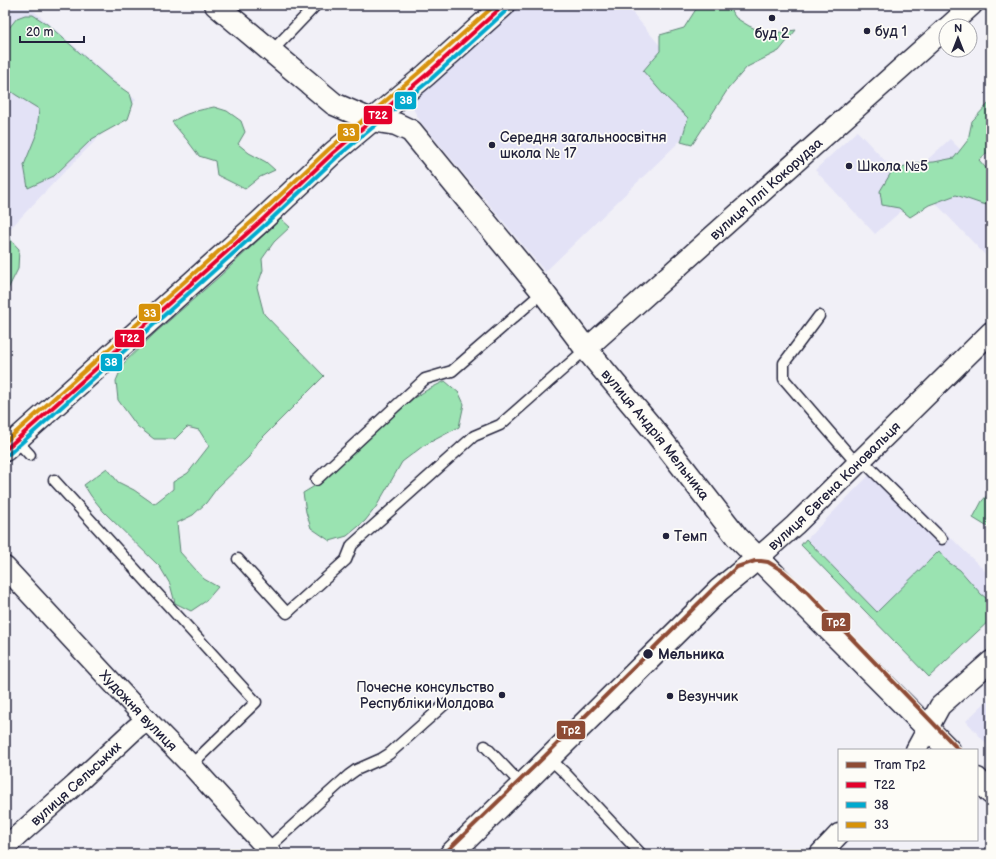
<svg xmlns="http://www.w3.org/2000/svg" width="996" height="859" viewBox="0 0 996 859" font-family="'Balsamiq Sans',sans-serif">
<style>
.built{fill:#e3e2f6}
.green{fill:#9ae3b1;stroke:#5e8276}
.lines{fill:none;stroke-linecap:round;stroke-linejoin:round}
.lane-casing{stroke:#22223b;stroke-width:13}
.street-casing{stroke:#22223b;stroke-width:23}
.secondary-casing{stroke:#22223b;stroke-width:25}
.lane{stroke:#fdfcf7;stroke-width:10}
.street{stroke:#fdfcf7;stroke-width:20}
.secondary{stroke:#fdfcf7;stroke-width:22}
.bus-1-casing{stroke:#fdfcf7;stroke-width:7}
.bus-2-casing{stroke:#fdfcf7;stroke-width:7}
.bus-3-casing{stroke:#fdfcf7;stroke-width:7}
.bus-1{stroke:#e4002b;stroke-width:4}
.bus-2{stroke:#00a9ce;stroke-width:4}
.bus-3{stroke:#d79209;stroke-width:4}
.tram-1-casing{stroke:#fdfcf7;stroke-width:7}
.tram-1{stroke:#8e4b34;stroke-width:4}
.poi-dot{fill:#22223b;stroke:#fdfcf7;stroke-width:1.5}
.labels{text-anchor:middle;stroke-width:3.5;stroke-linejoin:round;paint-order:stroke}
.poi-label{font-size:14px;fill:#22223b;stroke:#fdfcf7;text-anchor:start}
.street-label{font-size:14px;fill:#22223b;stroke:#fdfcf7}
.stop-label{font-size:14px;font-weight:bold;fill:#22223b;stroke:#fdfcf7;text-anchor:start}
.line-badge{stroke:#fdfcf7;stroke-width:1.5}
.badge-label{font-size:11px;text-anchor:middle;font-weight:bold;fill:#fff}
</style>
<rect width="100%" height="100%" fill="#f1f0f7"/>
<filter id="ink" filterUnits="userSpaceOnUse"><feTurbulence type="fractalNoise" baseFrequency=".025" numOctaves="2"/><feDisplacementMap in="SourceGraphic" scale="8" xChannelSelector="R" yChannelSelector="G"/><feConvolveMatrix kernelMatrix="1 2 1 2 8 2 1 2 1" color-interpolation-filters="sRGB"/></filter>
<g filter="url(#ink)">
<g class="built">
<path d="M 5,5 L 27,5 L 136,100 L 66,170 L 5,234 Z"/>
<path d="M 508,5 L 626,5 L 713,109 L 545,272 L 420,121 L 411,105 L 410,96 Z"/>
<path d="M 857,131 L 904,181 L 950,139 L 991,181 L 991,257 L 989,259 L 924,191 L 875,234 L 815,170 Z"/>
<path d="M 878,466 L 991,577 L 991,619 L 929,677 L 801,545 Z"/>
<path d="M 991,697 L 991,749 L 966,721 Z"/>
</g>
<g class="green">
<path d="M 698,5 L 727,5 L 736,18 L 749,26 L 767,34 L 796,30 L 779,51 L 747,67 L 728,89 L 692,145 L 681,142 L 688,118 L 664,95 L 643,71 L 660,51 L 660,35 L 684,28 L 698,6 Z"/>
<path d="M 25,15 L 33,15 L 47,24 L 113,82 L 130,94 L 133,104 L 128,119 L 92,139 L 54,176 L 28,188 L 24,165 L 37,133 L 39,109 L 16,95 L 5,87 L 5,33 L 17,18 Z"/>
<path d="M 991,101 L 991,149 L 979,160 L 991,174 L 991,206 L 979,203 L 956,195 L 929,205 L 910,217 L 899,208 L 882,205 L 880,191 L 892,171 L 913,163 L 934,162 L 954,158 L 968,140 L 972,121 Z"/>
<path d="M 214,107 L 227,111 L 241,121 L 245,132 L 238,144 L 249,153 L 266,162 L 275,170 L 260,177 L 245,189 L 217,175 L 215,161 L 199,156 L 187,140 L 172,122 C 184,113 200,110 214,107 Z"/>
<path d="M 281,219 L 290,227 L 274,242 L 262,259 L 263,270 L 257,287 L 264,314 L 324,376 L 258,442 L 249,457 L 217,488 L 206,503 L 193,515 L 177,523 L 180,552 L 204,579 L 218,587 L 206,601 L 191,611 L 175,603 L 170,584 L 160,567 L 104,512 L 91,496 L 84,485 L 107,468 L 118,482 L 134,490 L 154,504 L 173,489 L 173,482 L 188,473 L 209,446 L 199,430 L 187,427 L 175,439 L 154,439 L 137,426 L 118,400 L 116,381 L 123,364 L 155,333 L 220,276 Z"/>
<path d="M 5,234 L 19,249 L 18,269 L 8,289 L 5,291 Z"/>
<path d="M 445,381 L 459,393 L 464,404 L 459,427 L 423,446 L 402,462 L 376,507 L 365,521 L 347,536 L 330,541 L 311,528 L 306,512 L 303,493 L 318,484 L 367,436 L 414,398 L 427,390 Z"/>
<path d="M 991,491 L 991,527 L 986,526 L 973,518 L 982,501 Z"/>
<path d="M 806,539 L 877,612 L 939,551 L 948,562 L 960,570 L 981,594 L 991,602 L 991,619 L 929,677 L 801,545 Z"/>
</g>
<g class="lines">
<g class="lane-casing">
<g id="lane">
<path d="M 271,52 L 316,5"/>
<path d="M 819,316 L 784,363 L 784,379 L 857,464"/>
<path d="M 16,440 L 30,455"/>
<path d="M 861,459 L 942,539"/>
<path d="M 54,480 L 256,702 L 191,765"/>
<path d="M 316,480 L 425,379 L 452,371 L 543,292"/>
<path d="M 238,559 L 287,613 L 346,560 L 352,545 L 474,436 L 500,425 L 586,349"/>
<path d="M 485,746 L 522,785"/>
<path d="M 549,758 L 565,773 L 641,854"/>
<path d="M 267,849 L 349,775 L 356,770 L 381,759 L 389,754 L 444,705"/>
</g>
</g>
<g class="street-casing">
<g id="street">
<path d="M 949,26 L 972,5"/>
<path id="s1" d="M 586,349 L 946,28"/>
<path id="s2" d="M 758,558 L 795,525 L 991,332"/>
<path id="s3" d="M 5,567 L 147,720 L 191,765 L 272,854"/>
<path d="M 916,750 L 940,706 L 991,661"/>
<path id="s4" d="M 5,847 L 75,785 L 136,728 L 147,720"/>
<path d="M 820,854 L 839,834"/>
</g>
</g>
<g class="secondary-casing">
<g id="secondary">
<path id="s5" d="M 216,5 L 334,104 L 371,120 L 396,124 L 411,131 L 543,292 L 586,349 L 657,434 L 737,537 L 949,750"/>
<path d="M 5,450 L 261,221 L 333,153 L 426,75 L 504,5"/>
<path d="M 977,779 L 991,793"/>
<path d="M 451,854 L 522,785 L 719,590 L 758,558"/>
</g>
</g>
<use href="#lane" class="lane"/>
<use href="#street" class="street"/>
<use href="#secondary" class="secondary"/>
<g class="bus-1-casing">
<path id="bus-1" d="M 5,450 L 261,221 L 333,153 L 426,75 L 504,5"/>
</g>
<g class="bus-2-casing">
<path id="bus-2" d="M 9,454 L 265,225 L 337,157 L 430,80 L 508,9"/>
</g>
<g class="bus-3-casing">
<path id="bus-3" d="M 5,442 L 257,217 L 329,149 L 422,70 L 495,5"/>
</g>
<use href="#bus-1" class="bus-1"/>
<use href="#bus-2" class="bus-2"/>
<use href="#bus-3" class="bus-3"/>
<g class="tram-1-casing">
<path id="tram-1" d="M 444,854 L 544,757 L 715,587 L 737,567 L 755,561 L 761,561 L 768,562 L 783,571 L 808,593 L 959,750"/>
</g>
<use href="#tram-1" class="tram-1"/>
</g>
</g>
<g class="poi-dot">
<circle cx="772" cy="18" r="4"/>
<circle cx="867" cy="31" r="4"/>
<circle cx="492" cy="145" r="4"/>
<circle cx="849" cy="166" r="4"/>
<circle cx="666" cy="536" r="4"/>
<circle cx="648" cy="654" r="5.5"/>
<circle cx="502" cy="695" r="4"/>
<circle cx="670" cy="696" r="4"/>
</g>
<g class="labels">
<g class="poi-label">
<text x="875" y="36">буд 1</text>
<text x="772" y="38" text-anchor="middle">буд 2</text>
<text x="500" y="142">Середня загальноосвітня<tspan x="500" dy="16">школа № 17</tspan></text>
<text x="857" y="171">Школа №5</text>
<text x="674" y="541">Темп</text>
<text x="494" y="692" text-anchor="end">Почесне консульство<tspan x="494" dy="16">Республіки Молдова</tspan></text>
<text x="678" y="701">Везунчик</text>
</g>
<g class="street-label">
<text dy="5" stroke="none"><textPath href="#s1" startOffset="241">вулиця Іллі Кокорудза</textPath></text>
<text dy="5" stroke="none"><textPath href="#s5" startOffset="626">вулиця Андрія Мельника</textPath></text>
<text dy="5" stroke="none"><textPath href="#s2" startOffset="105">вулиця Євгена Коновальця</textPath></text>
<text dy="5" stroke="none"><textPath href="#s3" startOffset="196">Художня вулиця</textPath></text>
<text dy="5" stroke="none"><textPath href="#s4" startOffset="95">вулиця Сельських</textPath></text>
</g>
<g class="stop-label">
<text x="658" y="659">Мельника</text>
</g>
</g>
<g class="line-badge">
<rect x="394" y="91" width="23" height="19" rx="4" fill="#00a9ce"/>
<rect x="363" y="105" width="30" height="20" rx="4" fill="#e4002b"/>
<rect x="337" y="123" width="23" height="19" rx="4" fill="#d79209"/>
<rect x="138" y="303" width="23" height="19" rx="4" fill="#d79209"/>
<rect x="114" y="329" width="31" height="19" rx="4" fill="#e4002b"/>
<rect x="100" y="353" width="23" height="19" rx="4" fill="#00a9ce"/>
<rect x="821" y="612" width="30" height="20" rx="4" fill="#8e4b34"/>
<rect x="556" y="720" width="30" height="20" rx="4" fill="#8e4b34"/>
</g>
<g class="badge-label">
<text x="406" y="104">38</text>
<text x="378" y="119">Т22</text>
<text x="349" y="136">33</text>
<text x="150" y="317">33</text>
<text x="130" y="342">Т22</text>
<text x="111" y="366">38</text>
<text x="836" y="626">Тр2</text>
<text x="571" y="734">Тр2</text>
</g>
<rect width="996" height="859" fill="none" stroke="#fdfcf7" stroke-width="20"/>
<rect x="10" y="10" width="976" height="839" fill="none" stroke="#22223b" stroke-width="1.5" filter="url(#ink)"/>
<rect x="838" y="749" width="140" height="92" fill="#fdfcf7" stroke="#a5a5ac"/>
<rect x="846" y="762" width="20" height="6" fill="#8e4b34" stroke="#a5a5ac"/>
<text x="874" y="769" font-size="12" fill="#22223b">Tram Тр2</text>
<rect x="846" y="782" width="20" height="6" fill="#e4002b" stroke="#a5a5ac"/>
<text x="874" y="789" font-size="12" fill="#22223b">Т22</text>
<rect x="846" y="802" width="20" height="6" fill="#00a9ce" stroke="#a5a5ac"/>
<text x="874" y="809" font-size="12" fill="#22223b">38</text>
<rect x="846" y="822" width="20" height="6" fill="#d79209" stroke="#a5a5ac"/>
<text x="874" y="829" font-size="12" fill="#22223b">33</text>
<g transform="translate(958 38)"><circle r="19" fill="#fdfcf7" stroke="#a5a5ac"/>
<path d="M0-3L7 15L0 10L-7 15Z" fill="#22223b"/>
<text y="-6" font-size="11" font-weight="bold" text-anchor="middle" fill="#22223b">N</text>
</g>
<path d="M20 36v6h64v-6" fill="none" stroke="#22223b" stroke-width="2"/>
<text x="26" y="36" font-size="12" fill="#22223b" stroke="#fdfcf7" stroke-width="3" paint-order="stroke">20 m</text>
</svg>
